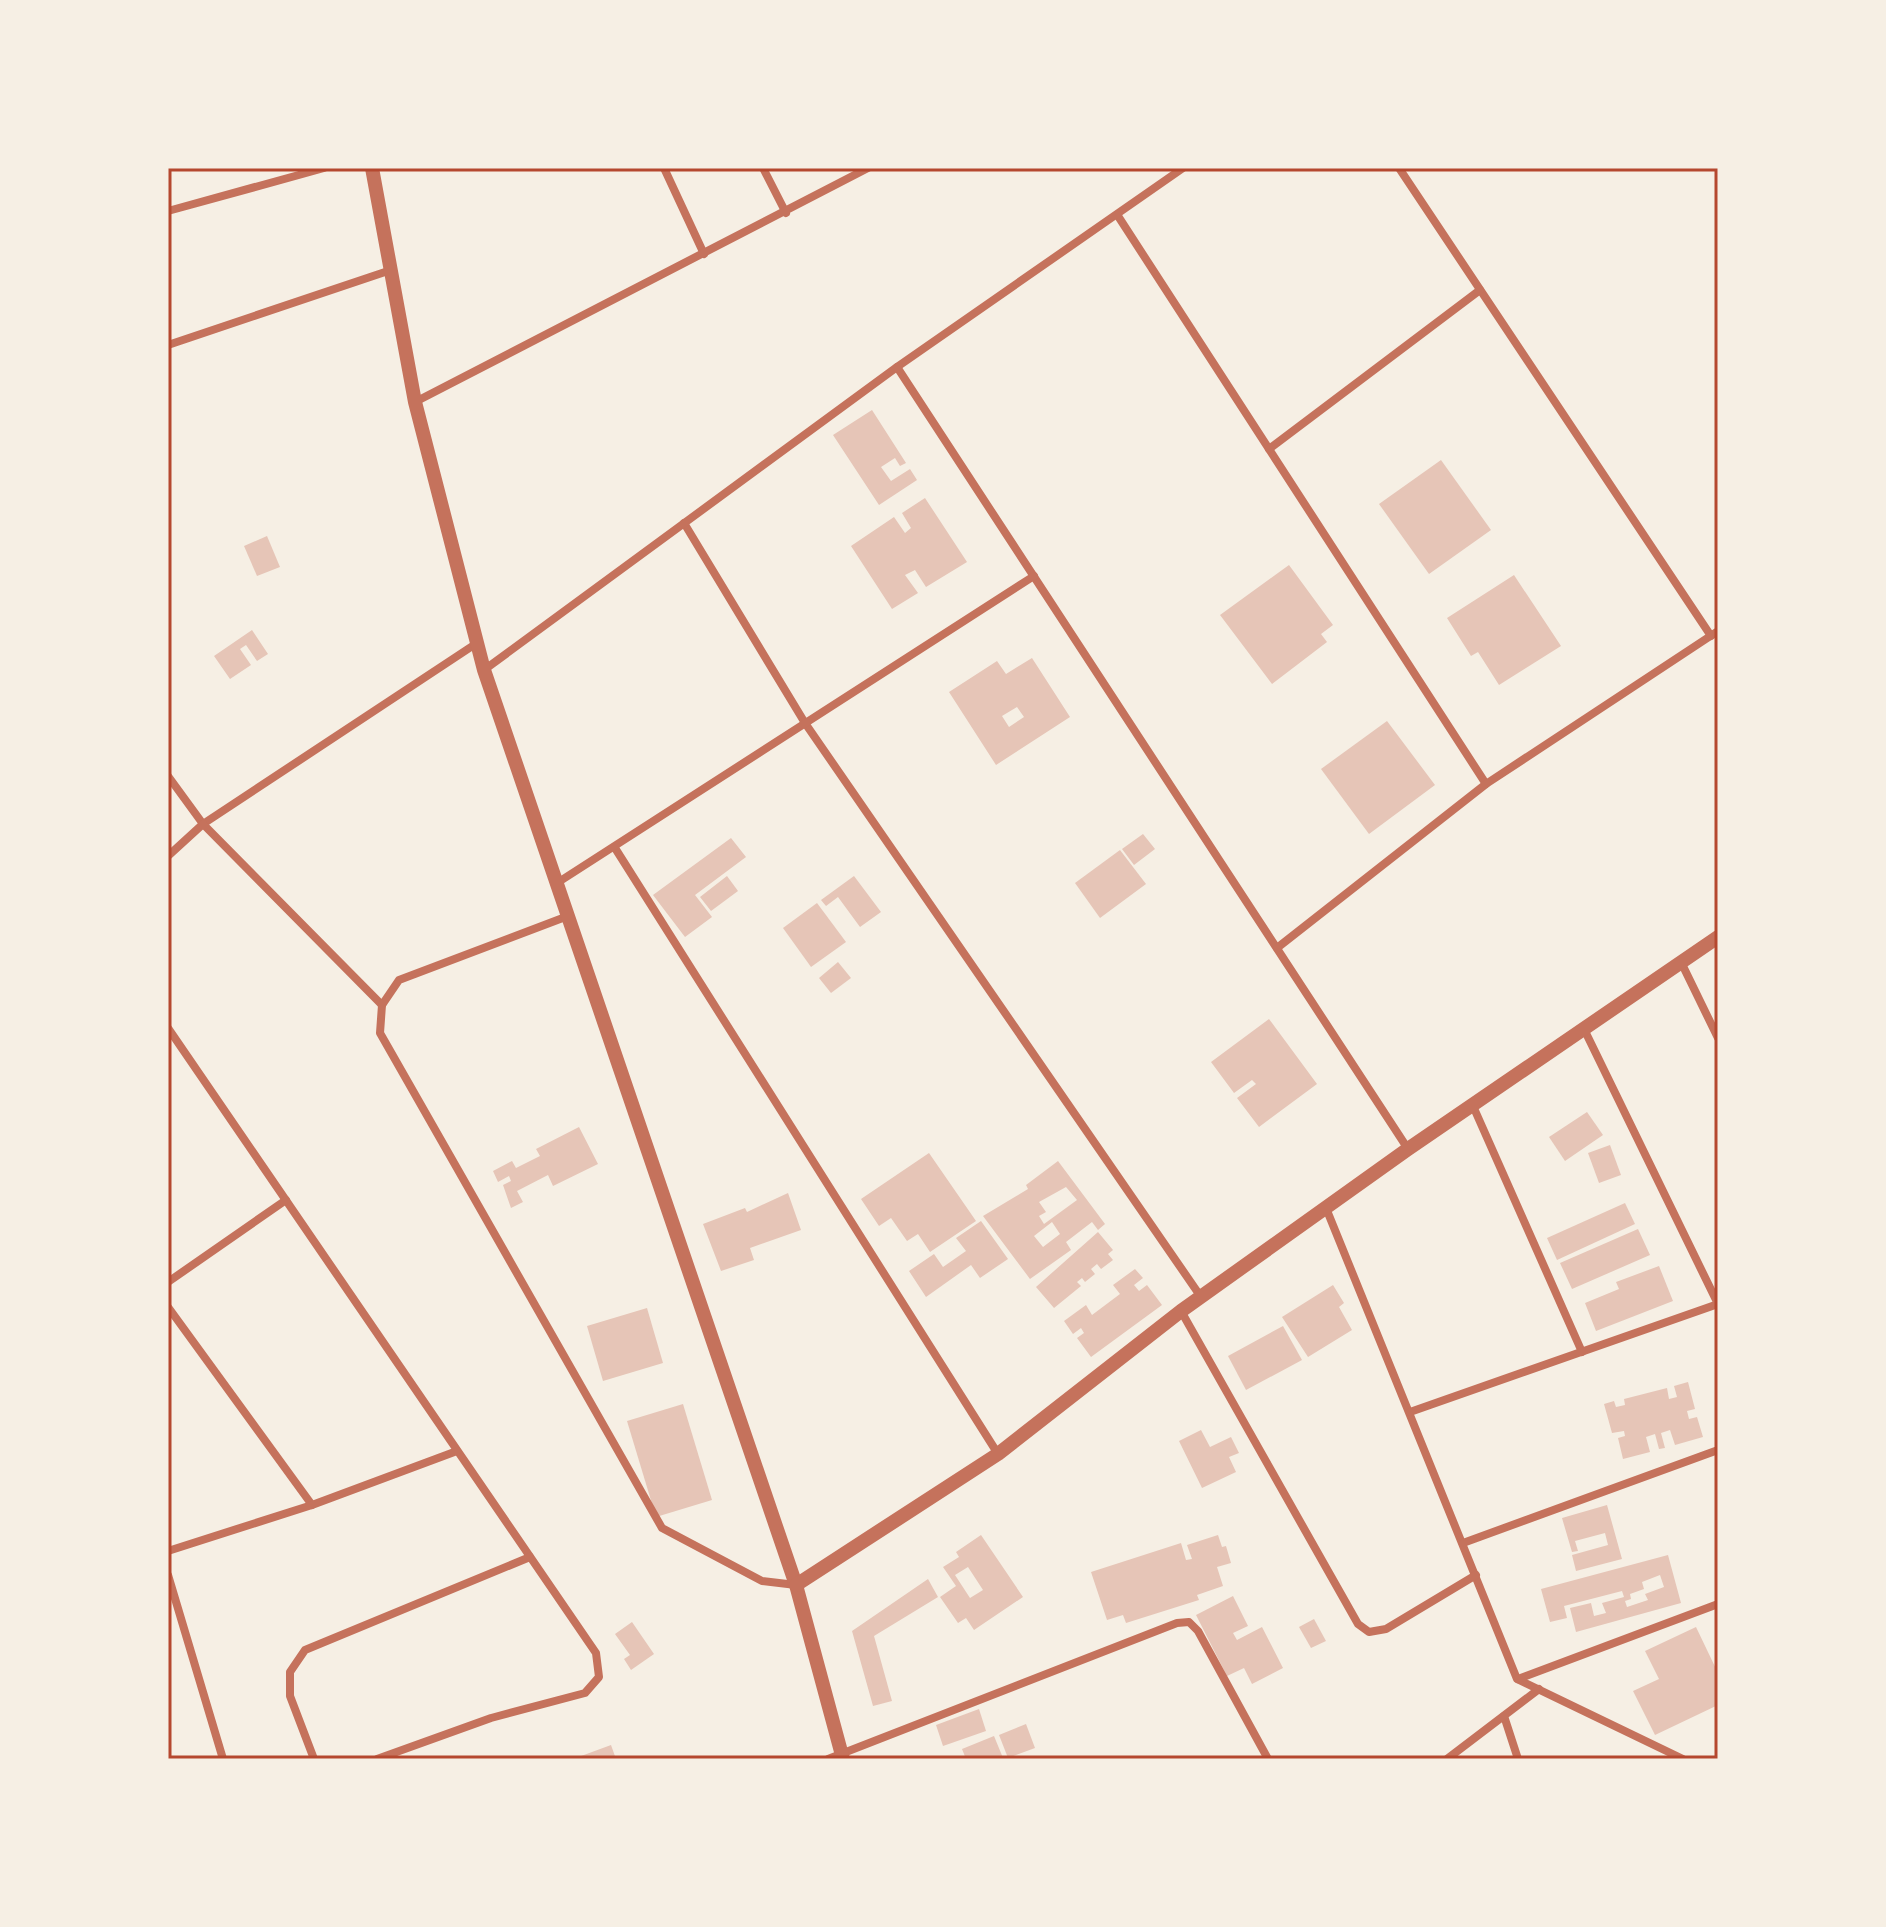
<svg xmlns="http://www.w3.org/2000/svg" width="1886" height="1927" viewBox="0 0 1886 1927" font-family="'PT Serif',serif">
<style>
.building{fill:#e6c5b7;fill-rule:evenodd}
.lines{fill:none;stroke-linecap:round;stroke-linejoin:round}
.minor{stroke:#c5725c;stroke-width:8}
.tertiary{stroke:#c5725c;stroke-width:14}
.neatline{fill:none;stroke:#b5482f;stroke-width:3}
</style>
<rect width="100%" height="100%" fill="#f6efe4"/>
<g class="building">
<path d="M 872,410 L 906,463 L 900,466 L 895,458 L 881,467 L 891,481 L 910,469 L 917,480 L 879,505 L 833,435 Z"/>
<path d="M 1441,460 L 1491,530 L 1429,574 L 1379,504 Z"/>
<path d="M 925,498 L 967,562 L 926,587 L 915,570 L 905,575 L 918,593 L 892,609 L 851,546 L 894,517 L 905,533 L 911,528 L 902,513 Z"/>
<path d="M 267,536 L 280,567 L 257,576 L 244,546 Z"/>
<path d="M 1289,565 L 1333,625 L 1321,634 L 1327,642 L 1272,684 L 1220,615 Z"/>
<path d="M 1514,575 L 1561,646 L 1499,685 L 1478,652 L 1471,656 L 1447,618 Z"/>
<path d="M 252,630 L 268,654 L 257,661 L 246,645 L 240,649 L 251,665 L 230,679 L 214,656 Z"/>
<path d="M 1032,658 L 1070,717 L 996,765 L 949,692 L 997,661 L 1006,674 ZM 1017,707 L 1024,717 L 1009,727 L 1002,716 Z"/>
<path d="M 1387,721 L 1435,785 L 1369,834 L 1321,769 Z"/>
<path d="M 1143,834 L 1155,849 L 1134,865 L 1122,849 Z"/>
<path d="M 731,838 L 746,857 L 695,895 L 712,917 L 685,937 L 653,895 Z"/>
<path d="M 1120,850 L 1146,884 L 1100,918 L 1075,883 Z"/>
<path d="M 727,876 L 738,891 L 711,911 L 700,897 Z"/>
<path d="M 854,876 L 881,912 L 860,927 L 838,897 L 826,906 L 821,900 Z"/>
<path d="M 817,903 L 846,942 L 811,967 L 783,928 Z"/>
<path d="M 838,962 L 851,978 L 831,993 L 819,978 Z"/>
<path d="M 1269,1019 L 1317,1084 L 1259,1127 L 1237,1098 L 1256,1084 L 1252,1080 L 1234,1093 L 1211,1062 Z"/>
<path d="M 1587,1112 L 1603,1135 L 1565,1161 L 1549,1137 Z"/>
<path d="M 579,1127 L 598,1164 L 553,1186 L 548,1175 L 517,1191 L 523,1202 L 511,1208 L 503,1185 L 511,1181 L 509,1176 L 498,1182 L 493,1171 L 512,1161 L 516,1168 L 540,1156 L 536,1149 Z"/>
<path d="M 1610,1145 L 1621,1175 L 1599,1183 L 1588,1153 Z"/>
<path d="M 929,1153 L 976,1221 L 930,1252 L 918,1234 L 907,1241 L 891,1218 L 879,1226 L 861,1199 Z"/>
<path d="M 1058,1161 L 1105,1224 L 1098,1230 L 1092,1222 L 1066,1242 L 1071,1250 L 1030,1279 L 983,1216 L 1028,1189 L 1026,1185 ZM 1066,1187 L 1077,1200 L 1044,1224 L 1039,1216 L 1046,1212 L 1039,1202 ZM 1052,1222 L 1060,1234 L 1043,1247 L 1034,1236 Z"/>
<path d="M 788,1193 L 801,1230 L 750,1248 L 754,1260 L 721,1271 L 703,1224 L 745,1208 L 747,1212 Z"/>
<path d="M 1625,1203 L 1635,1224 L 1557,1260 L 1547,1238 Z"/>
<path d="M 981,1221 L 1008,1259 L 980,1278 L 971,1265 L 926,1297 L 909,1271 L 934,1254 L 943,1267 L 966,1251 L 956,1238 Z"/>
<path d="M 1638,1229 L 1650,1255 L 1572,1289 L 1560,1263 Z"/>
<path d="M 1098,1232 L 1113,1250 L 1108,1254 L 1113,1260 L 1101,1269 L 1097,1264 L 1091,1269 L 1095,1274 L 1085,1282 L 1082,1278 L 1077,1282 L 1081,1286 L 1054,1308 L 1036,1287 Z"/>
<path d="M 1659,1266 L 1673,1301 L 1596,1331 L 1585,1303 L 1619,1289 L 1616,1282 Z"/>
<path d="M 1135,1269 L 1143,1278 L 1134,1285 L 1139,1291 L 1147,1285 L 1162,1305 L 1091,1357 L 1077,1338 L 1084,1333 L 1081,1328 L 1073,1334 L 1064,1321 L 1086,1305 L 1092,1315 L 1120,1294 L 1113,1285 Z"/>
<path d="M 1333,1285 L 1344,1303 L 1339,1307 L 1352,1330 L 1308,1357 L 1282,1317 Z"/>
<path d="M 647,1308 L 663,1363 L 603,1381 L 587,1326 Z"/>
<path d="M 1283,1326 L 1302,1360 L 1246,1390 L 1228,1356 Z"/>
<path d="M 1688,1382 L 1695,1409 L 1687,1411 L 1689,1419 L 1697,1417 L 1703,1437 L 1675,1445 L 1670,1430 L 1661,1433 L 1665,1448 L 1659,1449 L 1655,1434 L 1646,1437 L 1650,1452 L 1623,1459 L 1618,1438 L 1625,1436 L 1624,1431 L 1612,1433 L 1604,1404 L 1614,1401 L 1616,1407 L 1625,1405 L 1624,1399 L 1667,1388 L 1669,1399 L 1677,1397 L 1674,1386 Z"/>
<path d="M 683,1404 L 712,1500 L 656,1517 L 627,1421 Z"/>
<path d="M 1201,1430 L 1210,1447 L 1231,1437 L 1239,1453 L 1229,1457 L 1236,1472 L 1202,1488 L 1179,1441 Z"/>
<path d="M 1607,1505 L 1622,1559 L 1576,1571 L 1572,1555 L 1608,1545 L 1605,1533 L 1575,1541 L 1578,1551 L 1572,1552 L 1562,1518 Z"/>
<path d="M 981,1535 L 1023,1597 L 974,1630 L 966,1618 L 958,1623 L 940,1597 L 956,1586 L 943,1567 L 959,1557 L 956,1552 ZM 968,1567 L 983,1590 L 970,1598 L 955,1575 Z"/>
<path d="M 1218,1535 L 1222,1547 L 1226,1546 L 1231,1563 L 1217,1567 L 1223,1586 L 1197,1595 L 1199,1600 L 1126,1623 L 1123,1615 L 1107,1620 L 1091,1572 L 1181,1543 L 1186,1560 L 1192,1559 L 1187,1545 Z"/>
<path d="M 1668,1555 L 1681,1603 L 1576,1632 L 1570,1608 L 1591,1603 L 1594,1616 L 1606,1613 L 1602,1603 L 1624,1597 L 1622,1591 L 1564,1606 L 1567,1618 L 1550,1622 L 1541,1589 ZM 1660,1575 L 1664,1587 L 1645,1594 L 1648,1600 L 1627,1607 L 1625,1601 L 1631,1599 L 1630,1594 L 1644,1589 L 1642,1582 Z"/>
<path d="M 928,1579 L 938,1597 L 874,1636 L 892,1701 L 873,1706 L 852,1631 Z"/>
<path d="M 1233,1596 L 1248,1626 L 1233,1633 L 1237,1640 L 1262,1627 L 1283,1668 L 1252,1684 L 1244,1668 L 1227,1676 L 1196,1615 Z"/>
<path d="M 1314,1619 L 1326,1641 L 1311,1648 L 1299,1627 Z"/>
<path d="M 632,1622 L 654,1654 L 631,1670 L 624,1659 L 630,1655 L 615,1634 Z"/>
<path d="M 1696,1627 L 1718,1673 L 1718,1705 L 1655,1735 L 1633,1691 L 1659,1679 L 1645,1651 Z"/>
<path d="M 979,1709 L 986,1731 L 943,1746 L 936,1725 Z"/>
<path d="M 1026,1724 L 1035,1748 L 1008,1758 L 999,1735 Z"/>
<path d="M 994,1736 L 1003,1758 L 966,1759 L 962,1749 Z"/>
<path d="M 611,1745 L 616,1759 L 573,1759 Z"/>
</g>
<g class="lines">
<g class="minor">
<path d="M 664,168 L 704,254"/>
<path d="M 763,168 L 786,213"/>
<path d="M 1399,168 L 1711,636"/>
<path d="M 168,211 L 324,168"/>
<path d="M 1118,216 L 1486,784"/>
<path d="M 168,345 L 391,270"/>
<path d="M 897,367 L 1408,1149"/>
<path d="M 415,402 L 868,168"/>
<path d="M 1269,449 L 1480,290"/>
<path d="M 684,523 L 805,723 L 1201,1297"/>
<path d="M 484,670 L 897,367 L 1183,168"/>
<path d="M 168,776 L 203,824 L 477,643"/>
<path d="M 615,848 L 998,1454"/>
<path d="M 168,856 L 203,824 L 382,1005"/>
<path d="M 557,883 L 1034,576"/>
<path d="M 568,916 L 399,980 L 382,1005 L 380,1033 L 662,1528 L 762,1581 L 796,1585"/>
<path d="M 1277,948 L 1486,784 L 1718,631"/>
<path d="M 1681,962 L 1718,1038"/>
<path d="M 168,1028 L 596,1653 L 599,1677 L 585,1693 L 491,1718 L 377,1759"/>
<path d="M 1584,1029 L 1718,1304"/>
<path d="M 1473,1106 L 1582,1352"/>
<path d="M 1326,1208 L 1517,1679 L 1683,1759"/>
<path d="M 168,1282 L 286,1200"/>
<path d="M 168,1307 L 312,1505"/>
<path d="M 1181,1311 L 1358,1624 L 1369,1632 L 1386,1629 L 1476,1575"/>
<path d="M 1410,1412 L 1718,1304"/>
<path d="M 1463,1543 L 1718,1450"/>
<path d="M 168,1551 L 312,1505 L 457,1451"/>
<path d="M 168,1575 L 223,1759"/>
<path d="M 1518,1679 L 1718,1604"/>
<path d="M 1504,1716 L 1518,1759"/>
<path d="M 314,1759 L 290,1696 L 290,1672 L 305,1650 L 530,1557"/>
<path d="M 828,1759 L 1177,1623 L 1189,1622 L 1198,1631 L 1268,1759"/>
<path d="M 1447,1759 L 1539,1689"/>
</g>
<g class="tertiary">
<path d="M 372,168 L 415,402 L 484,670 L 796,1585 L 843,1759"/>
<path d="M 796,1585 L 998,1454 L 1181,1311 L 1408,1149 L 1718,937"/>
</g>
</g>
<rect width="1886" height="1927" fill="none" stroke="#f6efe4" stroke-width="340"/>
<rect x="170" y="170" width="1546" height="1587" class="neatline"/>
</svg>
